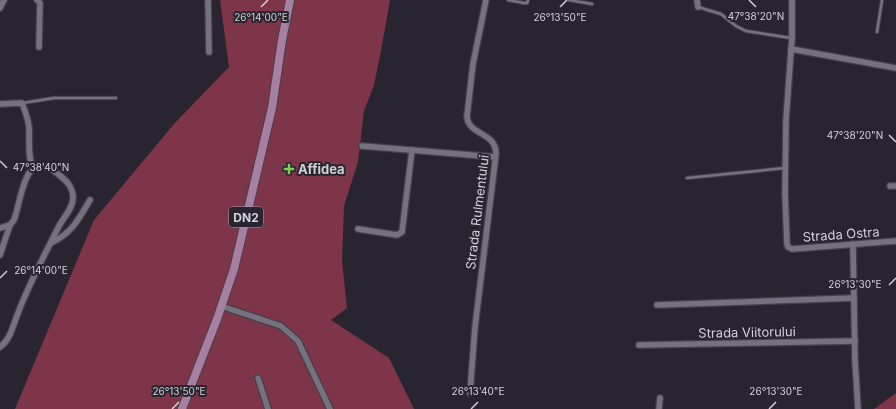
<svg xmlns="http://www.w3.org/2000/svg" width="896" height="409" font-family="Inter,sans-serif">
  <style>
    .green { fill: #7e3549 }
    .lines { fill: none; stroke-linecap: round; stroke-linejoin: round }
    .lane-casing { stroke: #44404a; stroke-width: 4.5 }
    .street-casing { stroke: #44404a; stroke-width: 8 }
    .primary-casing { stroke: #44404a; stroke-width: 10 }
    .lane { stroke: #75717e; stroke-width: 2.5 }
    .street { stroke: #75717e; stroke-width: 5.5 }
    .primary { stroke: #a67fa3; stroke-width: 8 }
    .ticks { fill: none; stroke: #d2d0d7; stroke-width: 1.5 }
    .poi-dot { fill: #7cd154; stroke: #292530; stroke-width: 1.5 }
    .labels { text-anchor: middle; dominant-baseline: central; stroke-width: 4; stroke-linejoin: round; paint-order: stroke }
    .shield { fill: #292530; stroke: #9f9da5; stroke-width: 1 }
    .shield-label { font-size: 12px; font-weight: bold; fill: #d2d0d7 }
    .poi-label { font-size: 13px; font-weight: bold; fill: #d2d0d7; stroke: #292530; text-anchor: start }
    .street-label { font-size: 13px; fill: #d2d0d7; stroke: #292530 }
    .ticks-label { font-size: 10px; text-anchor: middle; fill: #d2d0d7; stroke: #292530; stroke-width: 4; stroke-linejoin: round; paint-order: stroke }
  </style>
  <rect width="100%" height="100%" fill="#292530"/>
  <!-- green -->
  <g class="green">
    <path d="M220,0H390L380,56L374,85L364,111L358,162L344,206L342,261L347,308L331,320L389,358L414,409H15L94,220L174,124L229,67Z"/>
    <path d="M896,393V409H874Z"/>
  </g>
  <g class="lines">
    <defs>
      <g id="lane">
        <path d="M508,0L524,3H527L528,0"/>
        <path d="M569,0L592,4"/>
        <path d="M698,7L721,14L736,26L746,31L791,38"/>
        <path d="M877,32L882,0"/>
        <path d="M23,103L54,98H116"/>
        <path d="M687,178L785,168"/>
      </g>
      <g id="street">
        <path d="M37,0L40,3L39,47"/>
        <path d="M208,0L209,52"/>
        <path d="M697,0L698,7"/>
        <path d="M792,0V38L786,120L785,193L787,244L788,247L792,249L896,241"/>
        <path d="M0,8L4,0"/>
        <path d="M791,49L896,68"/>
        <path d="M0,104L22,103C25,111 28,118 29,127C30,140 27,156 33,167"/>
        <path d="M362,146L495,157"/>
        <path d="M890,186H896"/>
        <path d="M0,228L10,225L14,220C22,199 24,145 58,174C67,181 73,187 73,198C73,209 62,219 58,228C44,256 29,284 18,313C13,325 11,339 0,347"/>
        <path d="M358,229L397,235L402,232L412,150"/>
        <path d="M51,243C72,233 78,220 90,200"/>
        <path d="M853,244L855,360L858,409"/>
        <path d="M0,255L10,225"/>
        <path d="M657,305L854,298"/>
        <path d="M221,306L281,326L298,341L330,409"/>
        <path d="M639,345L855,341"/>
        <path d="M258,378L268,409"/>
        <path d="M470,393L475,327L496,154C496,131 468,136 467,116L473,64L486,0"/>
        <path d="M659,409L660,398"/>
      </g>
      <path id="primary" d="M182,409L217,319L234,269L272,108L282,40L290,0"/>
    </defs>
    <!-- lane casing -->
    <use href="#lane" class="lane-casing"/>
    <!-- street casing -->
    <use href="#street" class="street-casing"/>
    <!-- primary casing -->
    <use href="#primary" class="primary-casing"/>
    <!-- lane -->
    <use href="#lane" class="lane"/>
    <!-- street -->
    <use href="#street" class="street"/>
    <!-- primary -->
    <use href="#primary" class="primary"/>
  </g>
  <!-- ticks -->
  <path class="ticks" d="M749,0L756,7M261,7L268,0M560,7L567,0M889,135L896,142M0,161L7,168M0,278L7,271M889,285L896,278M172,409L179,402M471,409L478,402M769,409L776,402"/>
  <!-- markers -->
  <path class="poi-dot" d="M287 163h4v4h4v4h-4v4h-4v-4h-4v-4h4z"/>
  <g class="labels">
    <!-- shield labels -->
    <rect class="shield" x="229" y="207" width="34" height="20" rx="3"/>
    <g class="shield-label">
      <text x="246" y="217">DN2</text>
    </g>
    <!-- poi labels -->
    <g class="poi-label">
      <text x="298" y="169">Affidea</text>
    </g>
    <!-- street labels -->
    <g class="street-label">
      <text transform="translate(477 212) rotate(-83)">Strada Rulmentului</text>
      <text transform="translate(841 234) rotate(-4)">Strada Ostra</text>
      <text transform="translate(747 332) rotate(-1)">Strada Viitorului</text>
    </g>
  </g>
  <g class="ticks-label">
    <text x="756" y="20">47°38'20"N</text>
    <text x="261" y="21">26°14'00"E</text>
    <text x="560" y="21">26°13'50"E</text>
    <text x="855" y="139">47°38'20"N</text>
    <text x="41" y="171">47°38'40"N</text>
    <text x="41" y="274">26°14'00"E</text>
    <text x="855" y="288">26°13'30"E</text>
    <text x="179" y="395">26°13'50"E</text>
    <text x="478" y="395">26°13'40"E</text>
    <text x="776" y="395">26°13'30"E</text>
  </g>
</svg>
